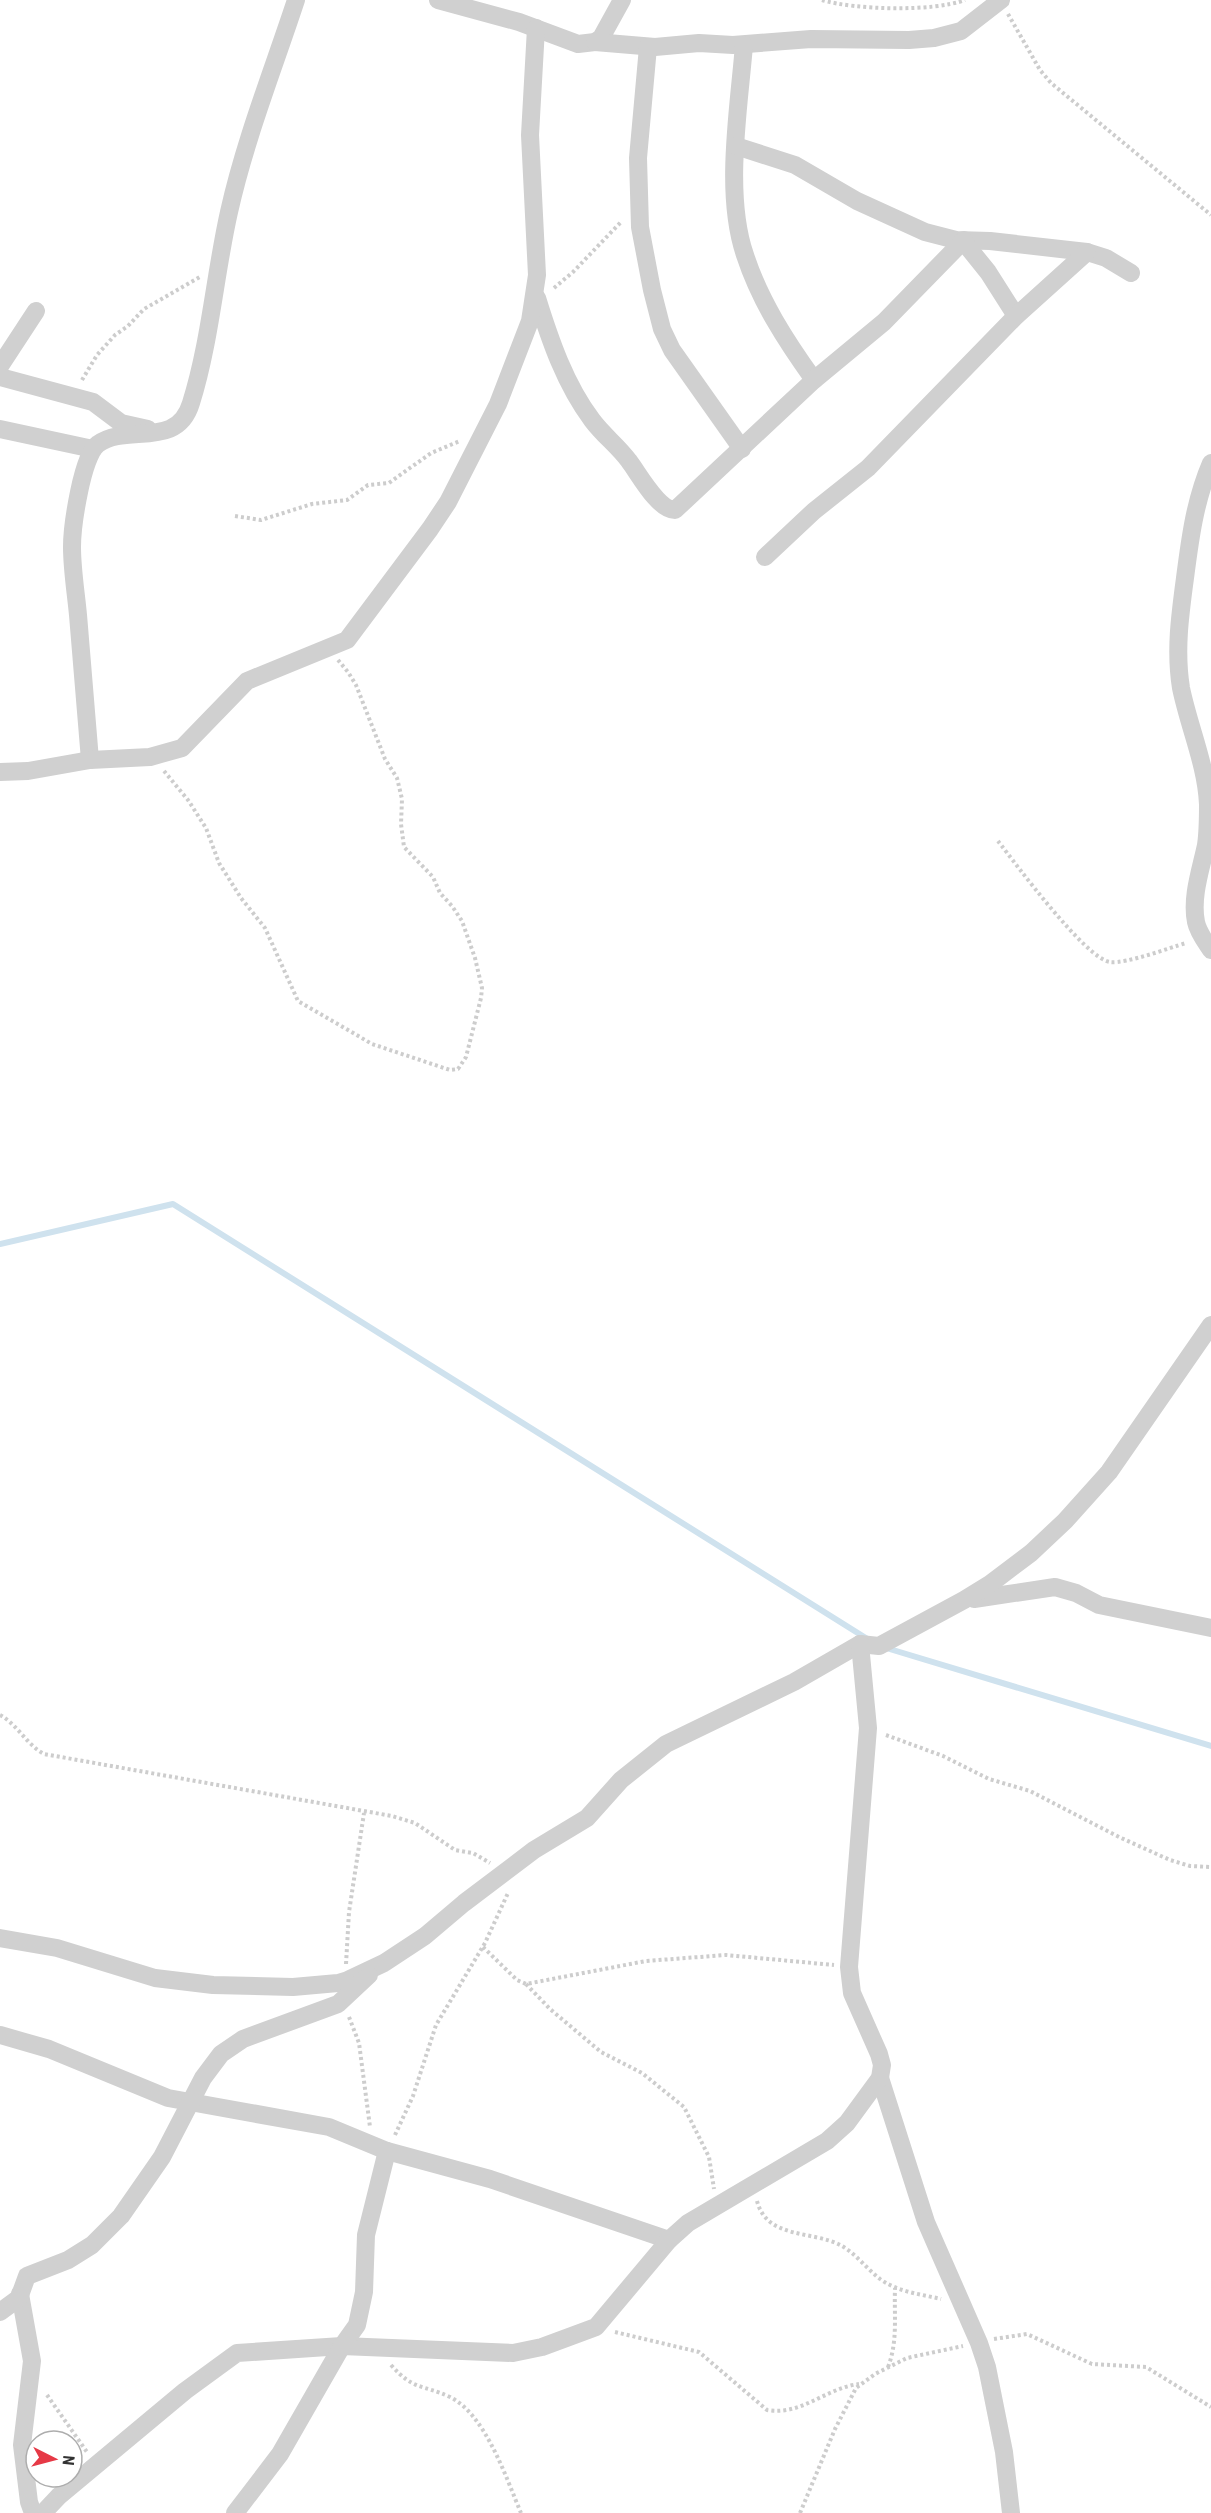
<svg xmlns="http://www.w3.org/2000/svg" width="1211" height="2513" font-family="'Roboto Condensed',sans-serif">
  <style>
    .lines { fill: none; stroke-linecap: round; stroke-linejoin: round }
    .stream { stroke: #cfe2ee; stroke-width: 6 }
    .path { stroke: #cdcdcd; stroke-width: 4; stroke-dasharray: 3 3; stroke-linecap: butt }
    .street { stroke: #d0d0d0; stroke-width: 18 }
  </style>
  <rect width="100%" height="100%" fill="#fff"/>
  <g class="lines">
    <!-- stream -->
    <g class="stream">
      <path d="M0,1244L173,1204L869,1640"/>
      <path d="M883,1647L1211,1746"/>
    </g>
    <!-- path -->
    <g class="path">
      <path d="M822,0C855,10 933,12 965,0"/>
      <path d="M1008,14L1040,70L1051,83L1211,215"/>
      <path d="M554,288L573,272L621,222"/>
      <path d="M82,380L97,355L115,335L128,326L144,309L200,277"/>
      <path d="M235,516L261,520L312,504L347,500L368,485L389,483L431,453L460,441"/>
      <path d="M164,771L188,800L206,828L219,863L241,898L265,928L298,1001L372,1044L450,1070L458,1069L466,1057L481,998L482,988L475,958L462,921L452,906L440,893L433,877L404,847L401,824L402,799L397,778L385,759L356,685L348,672L338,660"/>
      <path d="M998,841C1015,863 1086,959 1110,962C1126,964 1169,948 1186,943"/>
      <path d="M0,1715C18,1725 26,1744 44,1754L392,1816L415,1823L455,1850L473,1853L490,1863"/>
      <path d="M886,1735L943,1756L989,1779L1030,1791L1119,1837L1170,1860L1190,1866L1211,1867"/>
      <path d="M483,1947L517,1980L526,1984L646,1961L726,1955L834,1965"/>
      <path d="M346,1964L349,1912L364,1813"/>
      <path d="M526,1984L550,2009L601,2052L642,2073L684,2107L709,2157L714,2189"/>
      <path d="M349,2017L359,2043L370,2127"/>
      <path d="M395,2135L413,2096L436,2025L485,1943L508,1893"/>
      <path d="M757,2201C767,2240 814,2230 842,2246C856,2254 867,2269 880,2279C898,2292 920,2294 941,2299"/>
      <path d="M615,2332L699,2352L767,2410C801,2416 826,2388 859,2384"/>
      <path d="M994,2339L1027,2334L1092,2364L1146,2367L1211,2407"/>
      <path d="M391,2365C414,2391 422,2384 450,2397C486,2415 506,2478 521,2513"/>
      <path d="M888,2367C898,2341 894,2316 895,2288"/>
      <path d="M47,2395L87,2452"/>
      <path d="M800,2513L835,2429L856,2388L875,2374L907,2358L963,2346"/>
    </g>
    <!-- street -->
    <g class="street">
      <path d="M438,0L519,22L578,44L595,42L601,38L622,0"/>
      <path d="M595,42L655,47L699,43L733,45L811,39L909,40L934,38L961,31L1001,0"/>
      <path d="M744,45C739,108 724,194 745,255C760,301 786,341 814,380"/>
      <path d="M648,47L638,158L640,227L652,290L662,329L672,350L742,449"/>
      <path d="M736,146L795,165L857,201L925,232L956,240L990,241L1087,252L1106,258L1131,273"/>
      <path d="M963,241L988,272L1016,316"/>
      <path d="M537,298C550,340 565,384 592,420C603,435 618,446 629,461C639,474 658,510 675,510L814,380L884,322L964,240"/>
      <path d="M0,366L36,311"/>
      <path d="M0,377L93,402L121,423L148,429"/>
      <path d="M0,429L93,449"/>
      <path d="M1211,463C1195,500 1190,539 1185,578C1180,615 1175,651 1181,688C1189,727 1206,764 1208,804C1208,817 1208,832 1206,845C1201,869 1191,897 1196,922C1198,932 1205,941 1211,950"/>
      <path d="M765,557L814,511L868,468L1016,316L1087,252"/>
      <path d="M90,760C86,712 82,663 78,615C76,593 72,570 72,547C72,527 82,455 98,444C127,423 177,450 191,403C210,343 215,274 229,212C245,140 273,70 296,0"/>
      <path d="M0,772L28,771L90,760L150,757L182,748L247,681L347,640L430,529L448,502L498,404L530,321L537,275L530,135L536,28"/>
      <path d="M974,1599L1055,1587L1076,1593L1099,1605L1211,1628"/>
      <path d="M0,1938L57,1948L155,1978L213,1985L293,1987L338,1983L348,1980L384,1963L425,1936L464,1903L534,1850L587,1818L621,1780L666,1744L794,1682L860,1644L879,1646L964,1600L990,1584L1031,1553L1065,1521L1109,1472L1211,1325"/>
      <path d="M0,2035L49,2049L168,2098L329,2127L387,2151L490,2179L669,2240"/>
      <path d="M880,2078L926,2222L979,2343L987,2367L1004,2452L1011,2513"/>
      <path d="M20,2294L32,2361L22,2445L29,2502L33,2513"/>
      <path d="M0,2312L19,2298L27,2276L68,2260L92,2245L121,2216L162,2157L203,2078L221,2054L243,2039L338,2004L369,1975"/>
      <path d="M43,2513L59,2496L185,2391L237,2353L342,2346L513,2353L542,2347L596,2327L669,2240L688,2223L827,2141L847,2123L880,2078L882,2065L879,2054L852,1993L849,1967L868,1728L860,1644"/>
      <path d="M235,2513L280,2454L342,2346L357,2325L364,2292L366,2235L387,2151"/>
    </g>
  </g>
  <!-- north arrow -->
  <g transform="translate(54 2459) rotate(96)"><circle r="28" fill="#ffffff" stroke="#adadad" stroke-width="1.5"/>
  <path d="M0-4.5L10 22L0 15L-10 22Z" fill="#e63946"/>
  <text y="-9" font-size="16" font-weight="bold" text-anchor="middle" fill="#333333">N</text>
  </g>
</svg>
